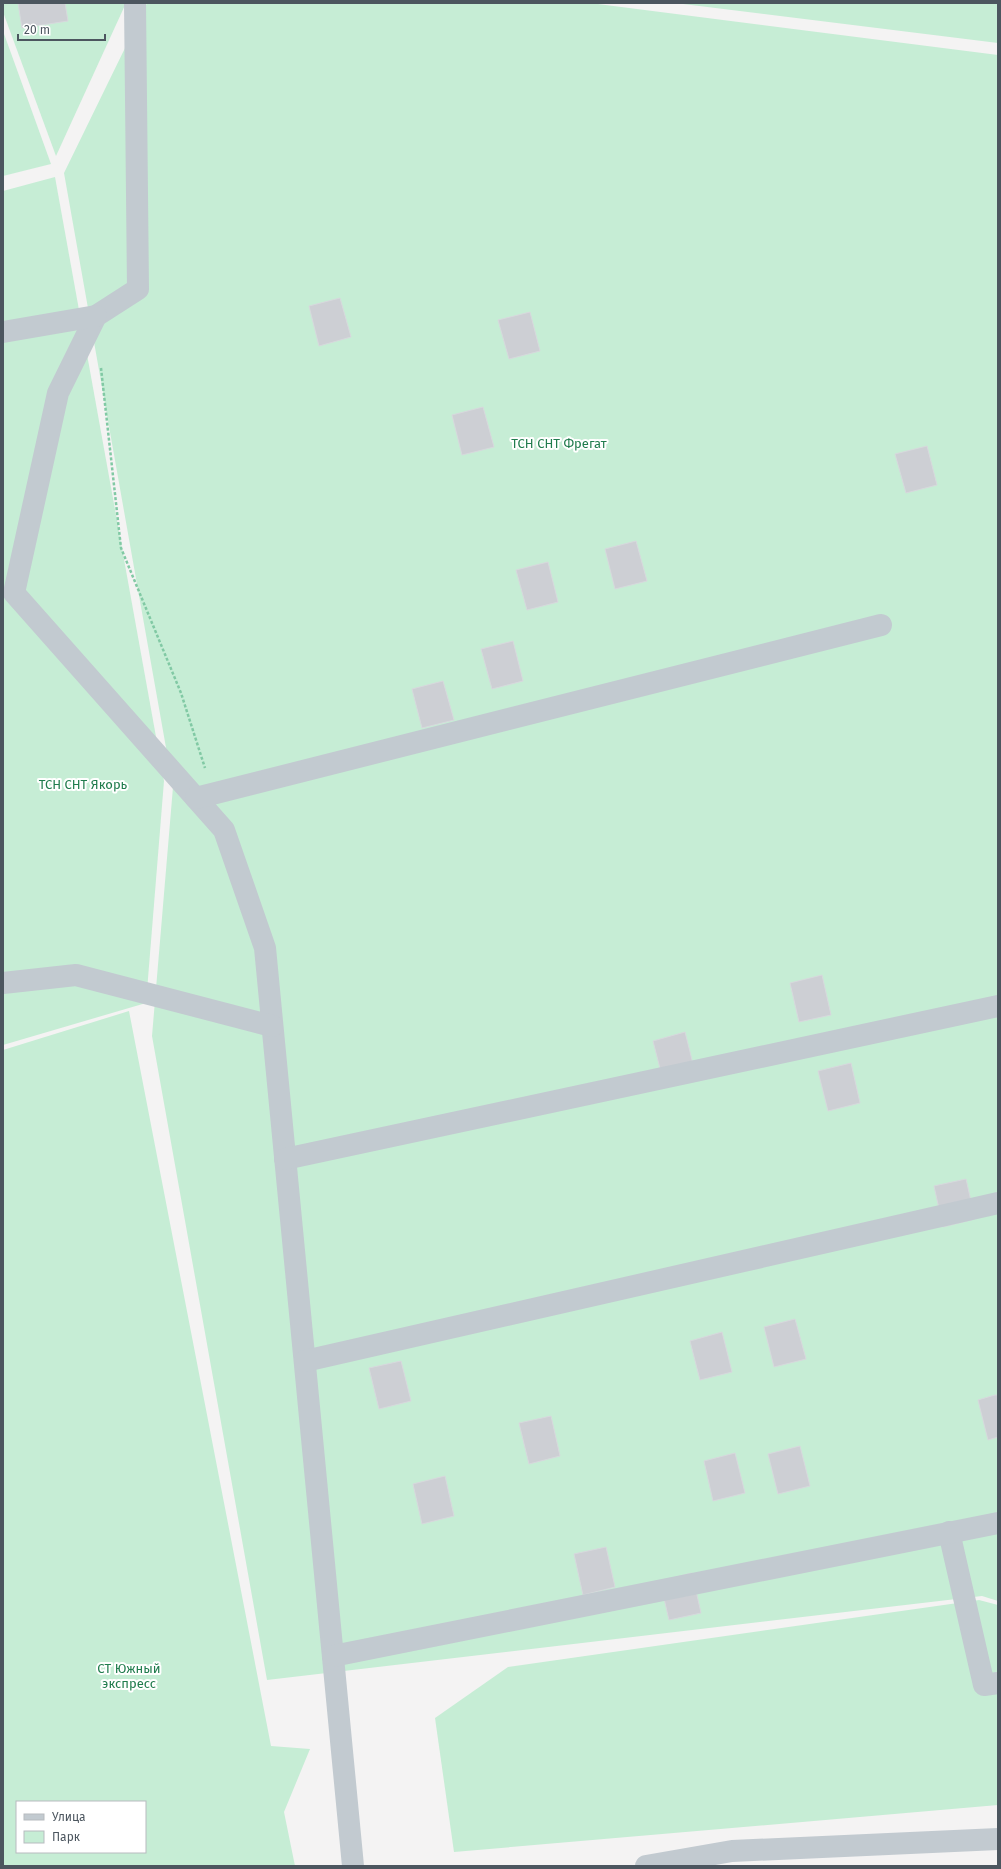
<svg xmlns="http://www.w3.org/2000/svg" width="1001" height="1869" font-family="'Fira Sans',sans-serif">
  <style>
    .green { fill: #c6edd5; fill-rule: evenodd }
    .building { fill: #cdcfd4; stroke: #d7d9dd }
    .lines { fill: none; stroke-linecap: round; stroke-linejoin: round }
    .path { stroke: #81c9a4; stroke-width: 2.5; stroke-dasharray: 3 2; stroke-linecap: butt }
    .minor { stroke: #c2cad0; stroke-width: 22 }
    .labels { text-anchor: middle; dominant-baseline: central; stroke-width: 4; stroke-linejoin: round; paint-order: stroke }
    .park-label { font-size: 13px; fill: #207c4d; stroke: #fff }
  </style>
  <rect width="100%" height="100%" fill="#f4f3f3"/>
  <!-- green -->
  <g class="green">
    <path d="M3,3H126L56,156L3,12Z"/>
    <path d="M147,3H590L998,55V1601L982,1596L267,1680L152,1036L173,787L64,173Z"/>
    <path d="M675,3H998V43Z"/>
    <path d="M3,31L51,164L3,176Z"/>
    <path d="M55,177L164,781L146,1003L3,1045V191Z"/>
    <path d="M129,1011L271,1746L310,1749L284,1812L295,1866H3V1050ZM17,1802H145V1852H17Z"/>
    <path d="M979,1600L998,1605V1805L454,1852L435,1718L508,1667Z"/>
  </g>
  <!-- building -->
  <g class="building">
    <path d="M18,3H65L68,21L22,28Z"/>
    <path d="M340,298L351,337L319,346L309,306Z"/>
    <path d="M530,312L540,351L509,359L498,320Z"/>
    <path d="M483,407L494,447L462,455L452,415Z"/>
    <path d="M927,446L937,485L906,493L895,454Z"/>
    <path d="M636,541L647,581L615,589L605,549Z"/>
    <path d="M548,562L558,602L527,610L516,570Z"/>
    <path d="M513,641L523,681L492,689L481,649Z"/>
    <path d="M443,681L454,720L422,728L412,689Z"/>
    <path d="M822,975L831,1015L799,1022L790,983Z"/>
    <path d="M685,1032L695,1072L663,1080L653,1041Z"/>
    <path d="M851,1063L860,1103L828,1111L818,1071Z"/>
    <path d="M966,1179L975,1219L943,1227L934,1186Z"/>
    <path d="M795,1319L806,1359L774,1367L764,1327Z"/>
    <path d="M722,1332L732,1372L700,1380L690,1341Z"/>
    <path d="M401,1361L411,1401L379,1409L369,1368Z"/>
    <path d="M995,1395H998V1437L988,1440L978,1400Z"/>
    <path d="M551,1416L560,1456L529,1464L519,1423Z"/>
    <path d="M800,1446L810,1486L778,1494L768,1454Z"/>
    <path d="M735,1453L745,1493L713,1501L704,1461Z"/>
    <path d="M445,1476L454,1516L422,1524L413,1484Z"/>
    <path d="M606,1547L615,1587L583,1595L574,1554Z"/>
    <path d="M692,1573L701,1613L669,1620L660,1581Z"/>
  </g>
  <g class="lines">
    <!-- path -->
    <path class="path" d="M101,368L121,548L181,693L205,768"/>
    <!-- minor -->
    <g class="minor">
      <path d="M135,3L138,289L96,316L58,393L14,593L224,830L265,948L353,1866"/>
      <path d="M3,332L96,316"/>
      <path d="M196,798L881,625"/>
      <path d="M3,983L76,975L272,1026"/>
      <path d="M285,1159L998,1006"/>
      <path d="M305,1361L998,1203"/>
      <path d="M949,1532L984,1685L998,1683"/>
      <path d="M333,1656L998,1523"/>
      <path d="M646,1866L732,1851L998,1839"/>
    </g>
  </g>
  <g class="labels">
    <!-- park labels -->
    <g class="park-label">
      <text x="559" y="443">ТСН СНТ Фрегат</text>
      <text x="83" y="784">ТСН СНТ Якорь</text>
      <text x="129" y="1668">СТ Южный<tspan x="129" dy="15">экспресс</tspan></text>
    </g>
  </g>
  <!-- border -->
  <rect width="1001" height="1869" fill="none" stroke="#4c565f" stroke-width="8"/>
  <!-- legend -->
  <rect x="16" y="1801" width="130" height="52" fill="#ffffff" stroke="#b7bbbf"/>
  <rect x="24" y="1814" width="20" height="6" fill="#c2cad0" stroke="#b7bbbf"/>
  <text x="52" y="1821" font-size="12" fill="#4c565f">Улица</text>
  <rect x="24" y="1831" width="20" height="12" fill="#c6edd5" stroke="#b7bbbf"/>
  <text x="52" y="1841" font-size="12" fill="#4c565f">Парк</text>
  <!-- scale -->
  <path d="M18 34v6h87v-6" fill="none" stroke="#4c565f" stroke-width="2"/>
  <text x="24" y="34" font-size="12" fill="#4c565f" stroke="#ffffff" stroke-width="3" paint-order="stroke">20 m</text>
</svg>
